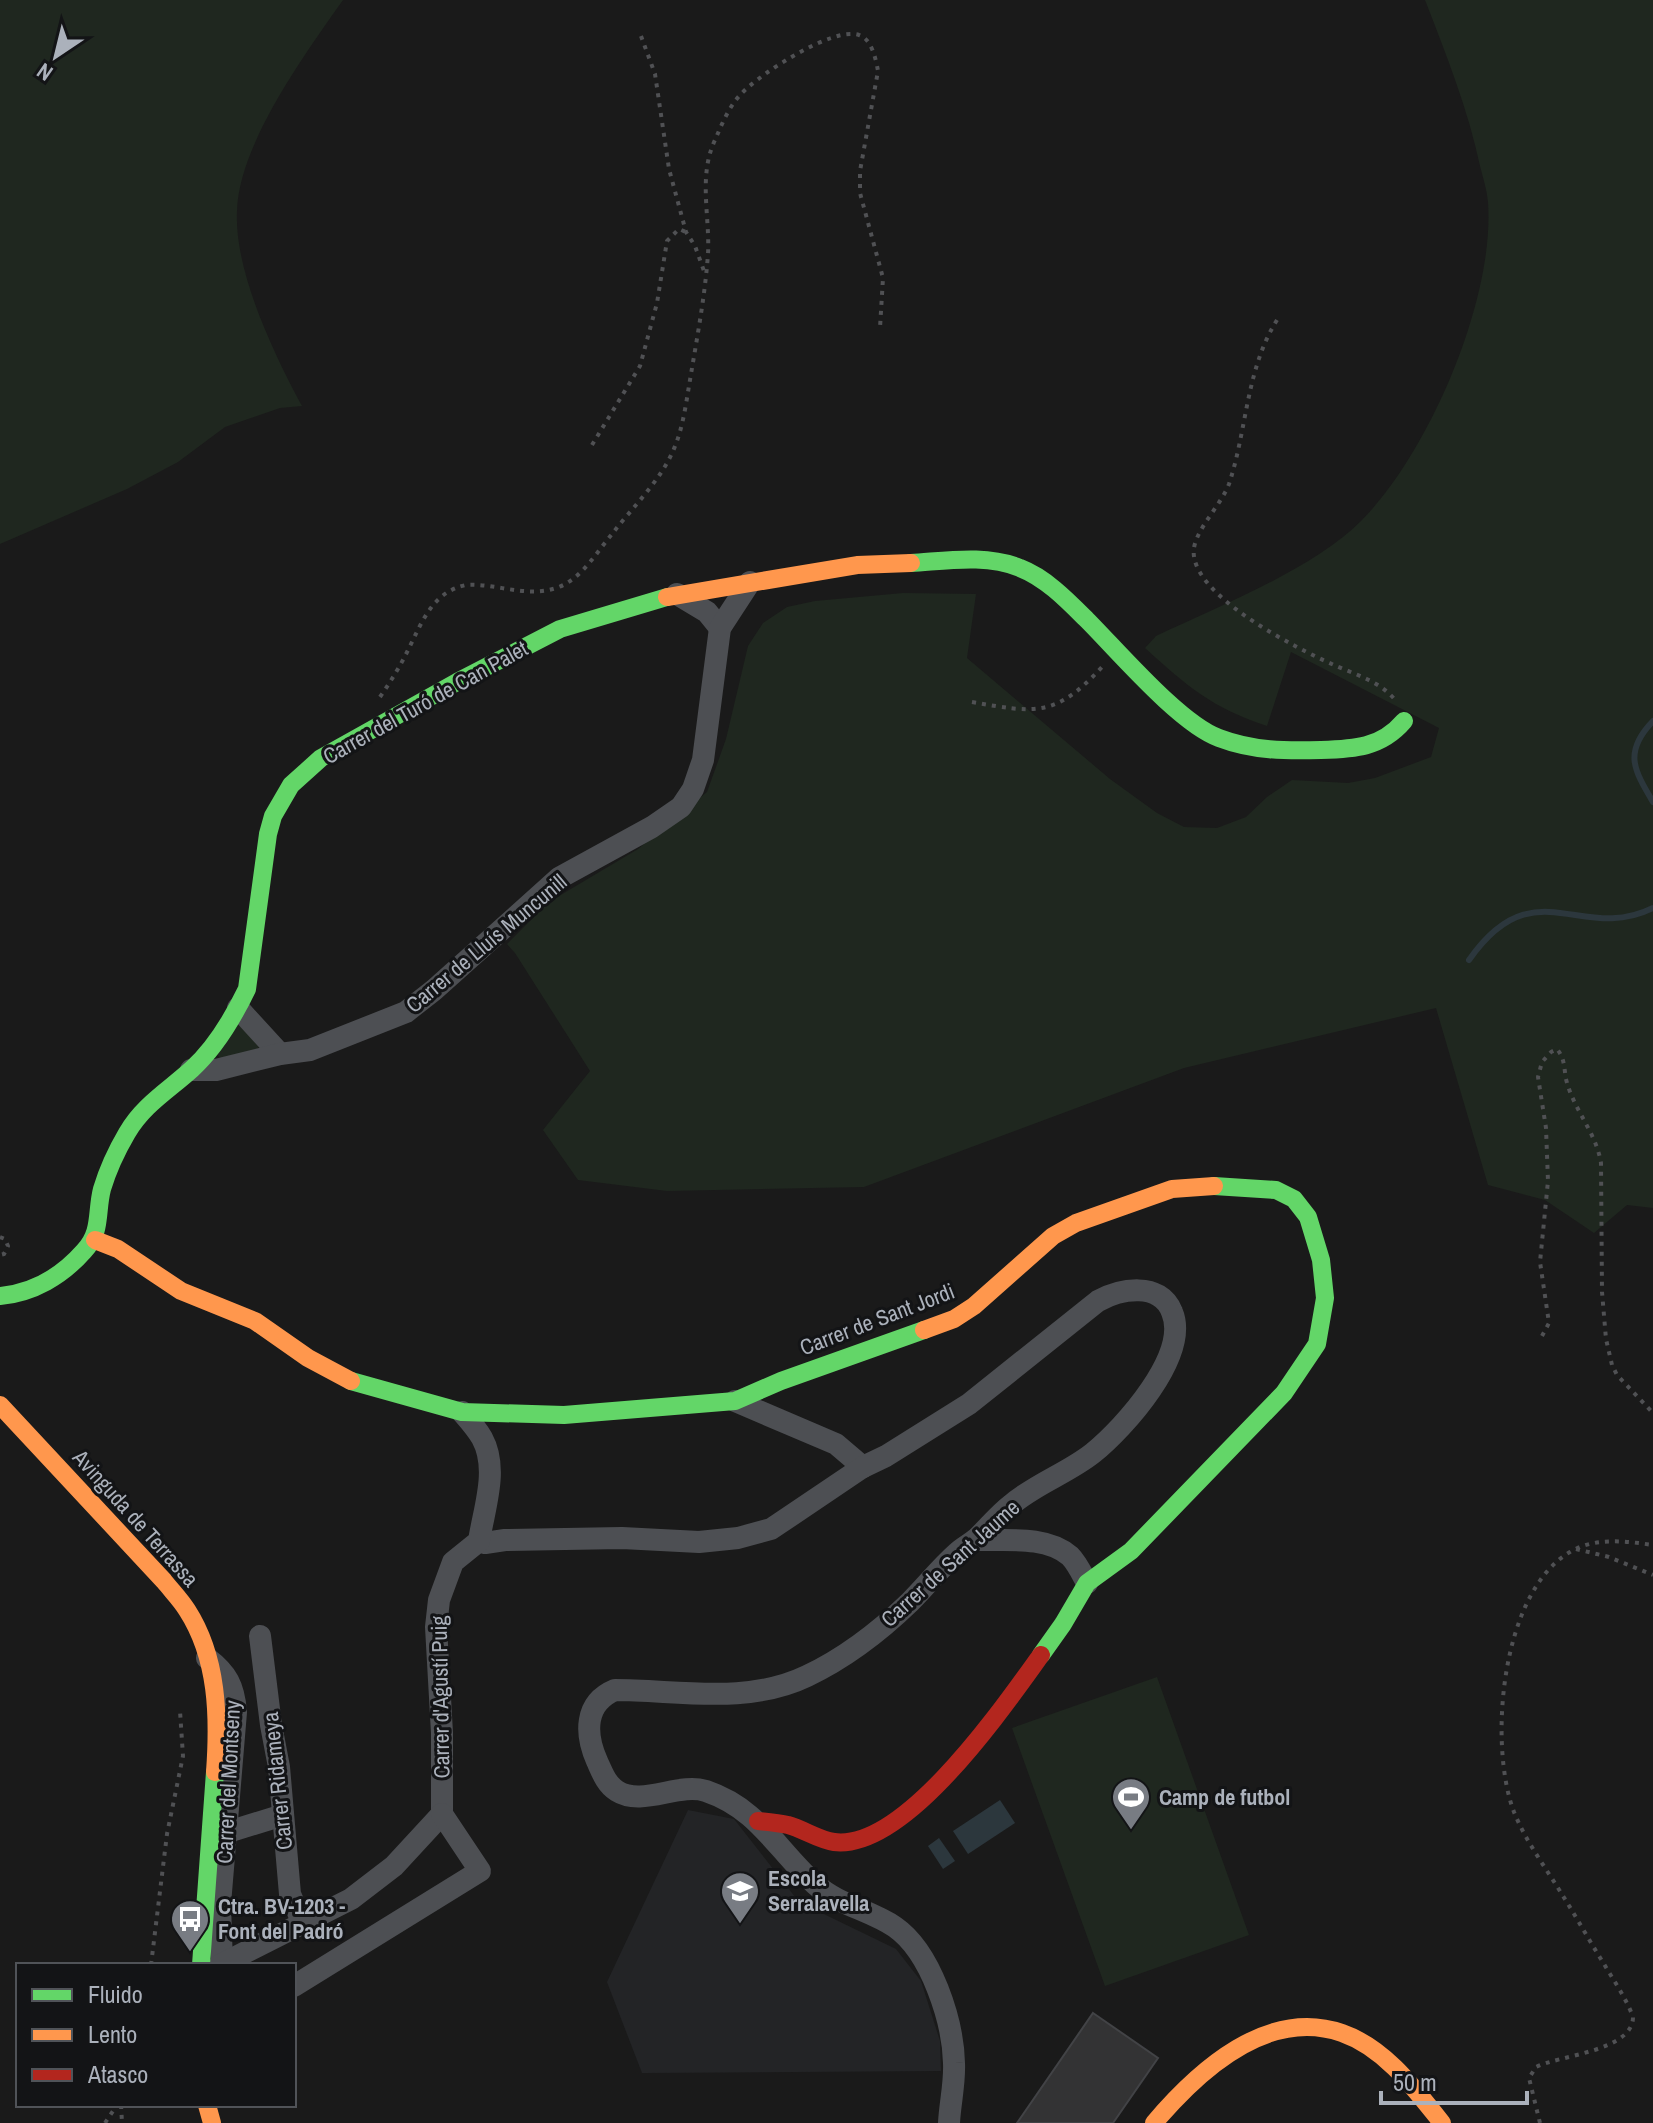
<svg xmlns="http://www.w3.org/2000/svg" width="1653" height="2123" font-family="'Archivo Narrow',sans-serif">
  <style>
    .built { fill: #232426 }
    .green { fill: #1f271f }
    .water { fill: #2c373d }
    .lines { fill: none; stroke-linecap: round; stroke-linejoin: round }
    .stream { stroke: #2c373d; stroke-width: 6 }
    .building { fill: #333334; stroke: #424346; stroke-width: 2 }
    .path { stroke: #505154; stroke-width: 4; stroke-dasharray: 4 6; stroke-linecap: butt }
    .street { stroke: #4d4f53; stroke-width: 22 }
    .fast { stroke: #63d668; stroke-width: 18 }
    .slow { stroke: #ff974d; stroke-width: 18 }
    .jam { stroke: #b3261e; stroke-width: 18 }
    .labels { text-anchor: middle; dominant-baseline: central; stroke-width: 6; stroke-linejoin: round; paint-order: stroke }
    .street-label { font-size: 22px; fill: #abb1bb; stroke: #131416 }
    .poi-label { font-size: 22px; font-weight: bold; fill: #abb1bb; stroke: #131416; text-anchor: start }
  </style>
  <rect width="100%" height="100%" fill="#1a1a1a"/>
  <!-- built -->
  <path class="built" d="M688,1810L734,1819L799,1902L896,1949L921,1981L940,2041L941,2071L642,2073L607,1982Z"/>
  <!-- green -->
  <g class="green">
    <path d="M0,0H343C305,54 239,144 237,211C234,271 274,354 302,406L280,408L225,427L178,462L127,489L0,544Z"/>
    <path d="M1425,0H1653V1208L1627,1205L1594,1233L1545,1200L1488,1185L1436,1008L1184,1068L864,1187L667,1191L578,1180L543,1130L590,1071L515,953L507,944L549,902L638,849L707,792L726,739L748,646L763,623L787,607L815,601L903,593L976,594L967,658L1110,779L1157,813L1184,827L1217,828L1246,817L1267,797L1292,780L1348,783L1375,778L1431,757L1439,728L1291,652L1267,726C1212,708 1187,686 1145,648L1156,636C1216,608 1315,568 1361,521C1429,453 1495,299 1488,202C1487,190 1483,178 1480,166C1468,109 1446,54 1425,0Z"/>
    <path d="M238,1025L246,1030L259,1047L255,1051L225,1062L216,1054Z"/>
    <path d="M1157,1677L1249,1935L1105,1986L1012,1728Z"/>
  </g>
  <!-- water -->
  <g class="water">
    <path d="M1000,1800L1015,1823L968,1854L953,1831Z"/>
    <path d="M939,1838L955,1861L943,1869L928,1846Z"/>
  </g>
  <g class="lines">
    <!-- stream -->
    <g class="stream">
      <path d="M1653,721C1623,752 1634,770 1653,802"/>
      <path d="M1469,960C1534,867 1581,944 1653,908"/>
    </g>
  </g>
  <!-- building -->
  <path class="building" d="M1093,2013L1158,2058L1113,2123H1017Z"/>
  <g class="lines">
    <!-- path -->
    <g class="path">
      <path d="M641,36L655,74L669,169L686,232L695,246L704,271"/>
      <path d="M1277,320C1246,369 1247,430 1229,484C1221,505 1197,528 1194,548C1187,594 1298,649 1334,665C1356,675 1380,681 1396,701"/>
      <path d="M592,445L640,366L657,303L667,241L679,229L686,232"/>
      <path d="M380,697C391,681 401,665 409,648C423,620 433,592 466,585C496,583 526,598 556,588C581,580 596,553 612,534C632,508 660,481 673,451C683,429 686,403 690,380C697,338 705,296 708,254C710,216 698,176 715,140C722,124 729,106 742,93C760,74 833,26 859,35C872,39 876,60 878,71L860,171V193L883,278L880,328"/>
      <path d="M972,702C1035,713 1055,718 1102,667"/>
      <path d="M0,1237L5,1239L8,1246L4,1254L0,1255"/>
      <path d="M1542,1336L1549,1323L1540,1262L1548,1181L1546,1128L1538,1077L1542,1062L1551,1052L1557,1049C1565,1059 1564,1068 1566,1079C1573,1109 1596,1132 1601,1163L1602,1292L1606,1339L1612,1365L1617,1375L1653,1413"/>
      <path d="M1576,1549L1609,1557L1653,1575"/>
      <path d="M151,1965L167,1834L183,1756L180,1711"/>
      <path d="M121,2105L122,2123"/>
      <path d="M105,2123L117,2105"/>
      <path d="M1540,2123L1529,2078L1536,2067C1560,2055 1633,2051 1633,2017C1626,1998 1614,1981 1604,1964C1590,1942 1577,1918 1563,1896C1546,1868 1526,1842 1514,1812C1488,1744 1501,1592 1570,1552C1595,1537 1625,1541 1653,1545"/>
    </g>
    <!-- street -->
    <g class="street">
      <path d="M677,594L707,612L720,628"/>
      <path d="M238,1008L280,1054"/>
      <path d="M191,1070H216L280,1054L310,1050L406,1012L434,990L559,878L652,827L681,807L693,789L703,760L720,628L750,582"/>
      <path d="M735,1401L836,1444L863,1467"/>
      <path d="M975,1540C1005,1541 1046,1535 1070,1556C1077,1563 1082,1574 1087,1583"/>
      <path d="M479,1541L485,1543L505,1540L622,1538L699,1542L738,1538L771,1529L863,1467L886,1456L969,1404L1098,1301C1120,1289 1160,1281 1172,1312C1190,1355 1124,1428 1093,1453C1068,1473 1035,1484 1011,1505C998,1515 988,1528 976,1539C970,1544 962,1548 957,1553C940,1568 926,1586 910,1602C880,1631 845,1658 807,1676C747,1705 678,1690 615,1690C584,1703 585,1734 597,1761C602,1772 606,1784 617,1791C642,1807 679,1782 706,1791C759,1809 776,1849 815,1884C838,1905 870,1910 895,1927C931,1952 953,2021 954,2063C955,2083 950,2103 949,2123"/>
      <path d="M260,1636L271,1725L279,1767L290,1894L303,1924"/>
      <path d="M207,1658C227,1673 234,1686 236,1712L220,1904L222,1964"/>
      <path d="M442,1814V1733L436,1627L439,1600L453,1562L479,1541C484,1508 499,1469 482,1438C477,1429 469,1420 462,1412"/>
      <path d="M215,1836L283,1815"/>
      <path d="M220,1965L351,1899L394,1866L442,1814"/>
      <path d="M294,1986L480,1871L442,1814"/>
    </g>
    <!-- fast -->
    <g class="fast">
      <path d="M911,563C946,561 986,554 1020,568C1046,578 1068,601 1087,620C1118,651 1180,724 1219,738C1253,751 1286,751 1321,750C1354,749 1381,748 1404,721"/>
      <path d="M0,1296C33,1293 62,1276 84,1251C102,1232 96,1212 102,1189C108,1169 117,1150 127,1133C143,1105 169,1090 192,1069C216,1047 233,1018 247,989L268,834L273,816L291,785L321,758L457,682L560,629L667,597"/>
      <path d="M351,1381L462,1412L564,1415L735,1401L781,1381L924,1330"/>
      <path d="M1041,1655L1063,1624L1087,1583L1131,1551L1284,1393L1317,1344L1325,1298L1321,1260L1308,1217L1294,1199L1276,1190L1214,1186"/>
      <path d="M201,1965L215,1772"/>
    </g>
    <!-- slow -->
    <g class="slow">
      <path d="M667,597L857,565L911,563"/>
      <path d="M95,1240L118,1249L181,1291L255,1321L308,1358L351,1381"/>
      <path d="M924,1330L954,1319L974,1306L1053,1236L1076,1223L1172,1189L1214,1186"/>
      <path d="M0,1405L164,1581C172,1591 181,1600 187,1610C218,1658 219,1717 215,1772"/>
      <path d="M207,2105L212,2123"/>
      <path d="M1154,2123C1198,2071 1268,2007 1342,2033C1385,2048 1415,2089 1442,2123"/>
    </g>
    <!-- jam -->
    <path class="jam" d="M758,1821C768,1822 779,1823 788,1825C803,1829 819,1840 834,1842C905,1851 1004,1706 1041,1655"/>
  </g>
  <!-- icons -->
  <defs>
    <symbol id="stadium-pin" viewBox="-11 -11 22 30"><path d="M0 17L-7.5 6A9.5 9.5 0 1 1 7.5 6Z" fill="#787c83" stroke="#131416"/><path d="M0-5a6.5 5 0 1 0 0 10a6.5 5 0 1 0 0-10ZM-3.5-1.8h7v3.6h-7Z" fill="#fff"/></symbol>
    <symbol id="school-pin" viewBox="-11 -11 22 30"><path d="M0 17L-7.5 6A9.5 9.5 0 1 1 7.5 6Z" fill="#787c83" stroke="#131416"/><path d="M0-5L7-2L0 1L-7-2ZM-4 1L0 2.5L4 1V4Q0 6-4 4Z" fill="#fff"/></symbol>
    <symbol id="bus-pin" viewBox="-11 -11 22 30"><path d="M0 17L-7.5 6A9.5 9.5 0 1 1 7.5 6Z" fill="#787c83" stroke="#131416"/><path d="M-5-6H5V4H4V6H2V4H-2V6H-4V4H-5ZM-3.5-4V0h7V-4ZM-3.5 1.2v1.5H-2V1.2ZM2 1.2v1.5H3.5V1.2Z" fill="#fff"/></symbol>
  </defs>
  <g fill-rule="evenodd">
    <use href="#stadium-pin" x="1109" y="1775" width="44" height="60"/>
    <use href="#school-pin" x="718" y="1869" width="44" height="60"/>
    <use href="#bus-pin" x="168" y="1897" width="44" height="60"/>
  </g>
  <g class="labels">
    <!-- street labels -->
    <g class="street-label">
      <text transform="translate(425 702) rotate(-29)">Carrer del Turó de Can Palet</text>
      <text transform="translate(486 943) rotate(-40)">Carrer de Lluís Muncunill</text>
      <text transform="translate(877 1319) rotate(-21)">Carrer de Sant Jordi</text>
      <text transform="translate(136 1518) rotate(48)">Avinguda de Terrassa</text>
      <text transform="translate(950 1563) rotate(-42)">Carrer de Sant Jaume</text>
      <text transform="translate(440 1697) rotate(-91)">Carrer d'Agustí Puig</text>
      <text transform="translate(277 1781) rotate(-96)">Carrer Ridameya</text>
      <text transform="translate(228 1782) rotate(-87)">Carrer del Montseny</text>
    </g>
    <!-- poi labels -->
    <g class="poi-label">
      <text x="1159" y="1797">Camp de futbol</text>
      <text x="768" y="1878">Escola<tspan x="768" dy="25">Serralavella</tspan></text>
      <text x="218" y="1906">Ctra. BV-1203 -<tspan x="218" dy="25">Font del Padró</tspan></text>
    </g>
  </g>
  <!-- legend -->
  <rect x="16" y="1963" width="280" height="144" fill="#131416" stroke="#505358" stroke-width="2"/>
  <rect x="32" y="1989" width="40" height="12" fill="#63d668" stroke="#505358" stroke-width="2"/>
  <text x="88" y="2003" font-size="24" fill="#abb1bb">Fluido</text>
  <rect x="32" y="2029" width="40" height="12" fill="#ff974d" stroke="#505358" stroke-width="2"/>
  <text x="88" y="2043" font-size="24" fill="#abb1bb">Lento</text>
  <rect x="32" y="2069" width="40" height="12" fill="#b3261e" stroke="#505358" stroke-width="2"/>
  <text x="88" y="2083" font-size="24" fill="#abb1bb">Atasco</text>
  <!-- north arrow -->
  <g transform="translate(56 56) rotate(215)" stroke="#131416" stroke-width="6" paint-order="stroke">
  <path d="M0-6L14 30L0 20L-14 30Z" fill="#abb1bb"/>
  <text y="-12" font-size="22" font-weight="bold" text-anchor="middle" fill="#abb1bb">N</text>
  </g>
  <!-- scale -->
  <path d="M1381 2091v12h146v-12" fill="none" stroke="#abb1bb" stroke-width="4"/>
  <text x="1393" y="2091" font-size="24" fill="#abb1bb" stroke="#131416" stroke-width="6" paint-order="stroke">50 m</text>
</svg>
